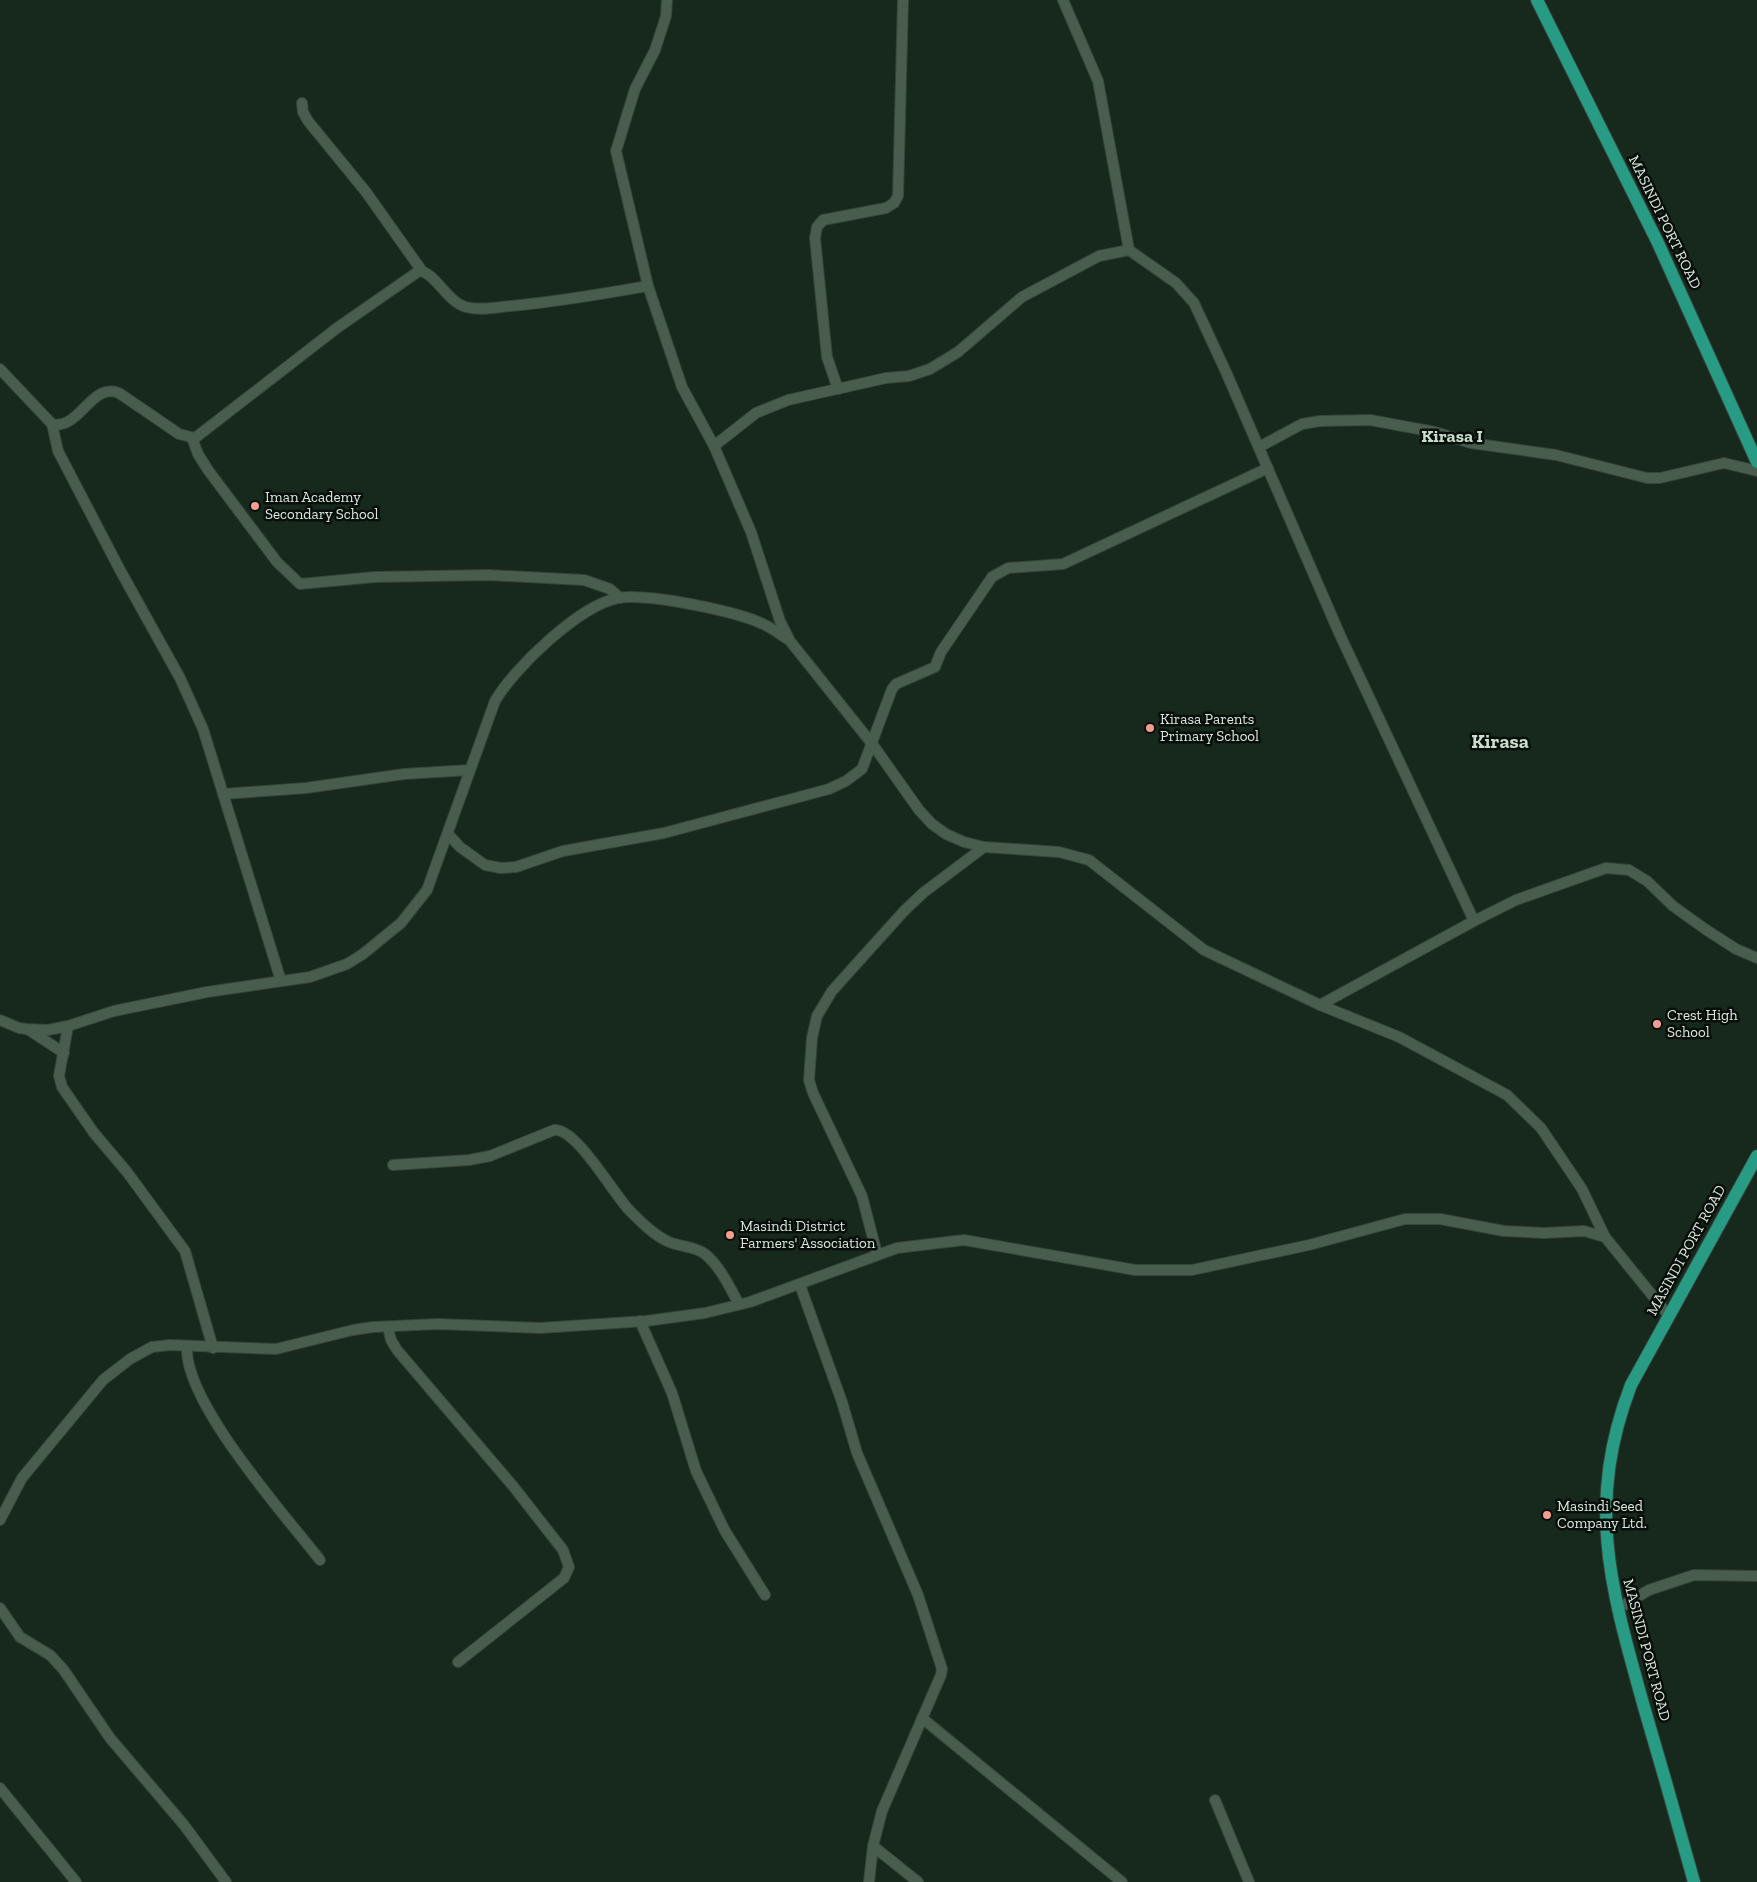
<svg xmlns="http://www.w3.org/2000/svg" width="1757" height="1882" font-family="'Zilla Slab',serif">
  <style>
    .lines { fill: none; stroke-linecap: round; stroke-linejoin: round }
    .minor-casing { stroke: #36443a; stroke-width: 12 }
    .major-casing { stroke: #36443a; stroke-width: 14 }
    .minor { stroke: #495d4e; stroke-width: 10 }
    .major { stroke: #289b84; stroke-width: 12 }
    .poi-dot { fill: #f59d8e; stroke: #080f0a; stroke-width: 2 }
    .labels { text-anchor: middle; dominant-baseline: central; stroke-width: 5; stroke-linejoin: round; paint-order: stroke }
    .street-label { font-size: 15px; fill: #dce7df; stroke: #080f0a }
    .poi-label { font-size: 15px; fill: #dce7df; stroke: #080f0a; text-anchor: start }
    .quarter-label { font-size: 18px; font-weight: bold; fill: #c8decd; stroke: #080f0a }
    .district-label { font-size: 20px; font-weight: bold; fill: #c8decd; stroke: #080f0a }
  </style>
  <rect width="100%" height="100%" fill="#17281c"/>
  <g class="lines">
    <defs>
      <g id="minor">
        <path d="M667,0L666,16L655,50L635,89L616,151L648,286L682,387L714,446L751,532L780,621L790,641L873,745L919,810L932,824L946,834L964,842L984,847L1059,852L1089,860L1204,950L1320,1005L1399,1037L1507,1095L1541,1128L1582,1189L1605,1237L1669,1316"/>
        <path d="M1063,0L1098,81L1129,250"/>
        <path d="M302,103L303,112L308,121L366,192L422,271"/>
        <path d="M0,369L52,424C79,431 92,381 119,393L179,434L195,438L337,328L419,271C435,272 447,302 466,307C480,311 497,307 511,306C557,302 602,294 648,286"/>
        <path d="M838,389L827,357L815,238L817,227L823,220L886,208L894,203L898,196L903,0"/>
        <path d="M52,424L58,451L120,570L180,678L203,729L281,981"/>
        <path d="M192,438L198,454L208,470L277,562L300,584L375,577L488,575L584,580L610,589L620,598"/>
        <path d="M714,446L756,413L788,400L886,378L909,376L930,369L958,352L1022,297L1099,256L1129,250L1176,283L1194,303L1226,372L1340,635L1474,921"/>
        <path d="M1259,447L1302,424L1320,421L1370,420L1435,432L1471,443L1556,455L1647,478H1660L1724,463L1757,471"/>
        <path d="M223,794L306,788L404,774L470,770"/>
        <path d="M448,834L460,847L485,865L501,868L516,867L563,851L664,833L829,789L846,781L862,769L892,689L896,684L935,667L941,652L992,577L1008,568L1063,564L1268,468"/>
        <path d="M1320,1005L1474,921L1516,900L1606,868L1629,870L1647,881L1673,906L1705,929L1736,949L1757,958"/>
        <path d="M0,1020L19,1028L27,1029L48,1030L68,1026L114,1011L207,992L310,977L347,964L363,954L401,923L427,890L495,701C515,667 579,606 618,598C647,593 736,611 763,624C772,628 781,635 789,640"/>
        <path d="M68,1026L59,1076L62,1087L94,1133L127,1172L185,1251L213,1348"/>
        <path d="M29,1030L64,1053"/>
        <path d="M393,1165L469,1160L490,1156L554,1130C576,1127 614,1195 630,1211C641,1222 655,1236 669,1242C681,1247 695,1246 705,1254C720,1266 730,1288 739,1304"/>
        <path d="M877,1254L862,1196L813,1093L809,1080L812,1038L817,1016L832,991L904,911L923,893L984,847"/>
        <path d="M800,1285L842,1402L857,1453L918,1595L942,1669L941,1675L882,1811L873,1846L869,1882"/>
        <path d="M640,1321L672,1393L696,1471L725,1531L765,1595"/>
        <path d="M388,1327L391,1340L397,1350L513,1486L563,1550L569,1567L564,1578L458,1662"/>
        <path d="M187,1346C183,1401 284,1514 320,1560"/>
        <path d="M0,1520L22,1478L103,1380L130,1359L152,1347L170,1345L276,1349L353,1330L373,1327L438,1324L540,1328L646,1321L705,1313L750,1302L897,1248L964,1240L1135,1270H1192L1309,1245L1405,1219H1440L1504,1231L1544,1233L1584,1231L1605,1237"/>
        <path d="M0,1608L20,1637L50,1655L63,1669L110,1738L184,1825L226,1882"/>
        <path d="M1617,1609L1649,1590L1694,1575L1757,1576"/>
        <path d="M922,1718L1122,1882"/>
        <path d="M0,1788L76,1882"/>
        <path d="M1215,1800L1249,1882"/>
        <path d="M873,1846L918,1882"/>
      </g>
      <g id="major">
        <path d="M1537,0L1658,243L1757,462"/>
        <path d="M1694,1882C1678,1824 1661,1765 1644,1707C1611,1589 1585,1505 1631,1385L1757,1156"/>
      </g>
    </defs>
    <!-- minor casing -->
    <use href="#minor" class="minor-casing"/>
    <!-- major casing -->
    <use href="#major" class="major-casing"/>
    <!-- minor -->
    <use href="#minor" class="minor"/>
    <!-- major -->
    <use href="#major" class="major"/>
  </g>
  <!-- markers -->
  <g class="poi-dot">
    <circle cx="255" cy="506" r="5"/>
    <circle cx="1150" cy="728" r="5"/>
    <circle cx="1657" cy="1024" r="5"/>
    <circle cx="730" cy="1235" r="5"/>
    <circle cx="1547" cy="1515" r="5"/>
  </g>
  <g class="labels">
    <!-- street labels -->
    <g class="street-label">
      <text transform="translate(1665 222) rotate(64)">MASINDI PORT ROAD</text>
      <text transform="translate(1686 1250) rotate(-61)">MASINDI PORT ROAD</text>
      <text transform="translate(1647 1650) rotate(75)">MASINDI PORT ROAD</text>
    </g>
    <!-- poi labels -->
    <g class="poi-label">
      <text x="265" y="497">Iman Academy<tspan x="265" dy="17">Secondary School</tspan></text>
      <text x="1160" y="719">Kirasa Parents<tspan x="1160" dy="17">Primary School</tspan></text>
      <text x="1667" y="1015">Crest High<tspan x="1667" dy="17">School</tspan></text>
      <text x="740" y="1226">Masindi District<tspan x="740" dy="17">Farmers' Association</tspan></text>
      <text x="1557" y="1506">Masindi Seed<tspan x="1557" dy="17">Company Ltd.</tspan></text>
    </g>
    <!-- quarter labels -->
    <g class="quarter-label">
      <text x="1452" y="436">Kirasa I</text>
    </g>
    <!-- district labels -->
    <g class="district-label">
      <text x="1500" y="741">Kirasa</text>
    </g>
  </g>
</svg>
